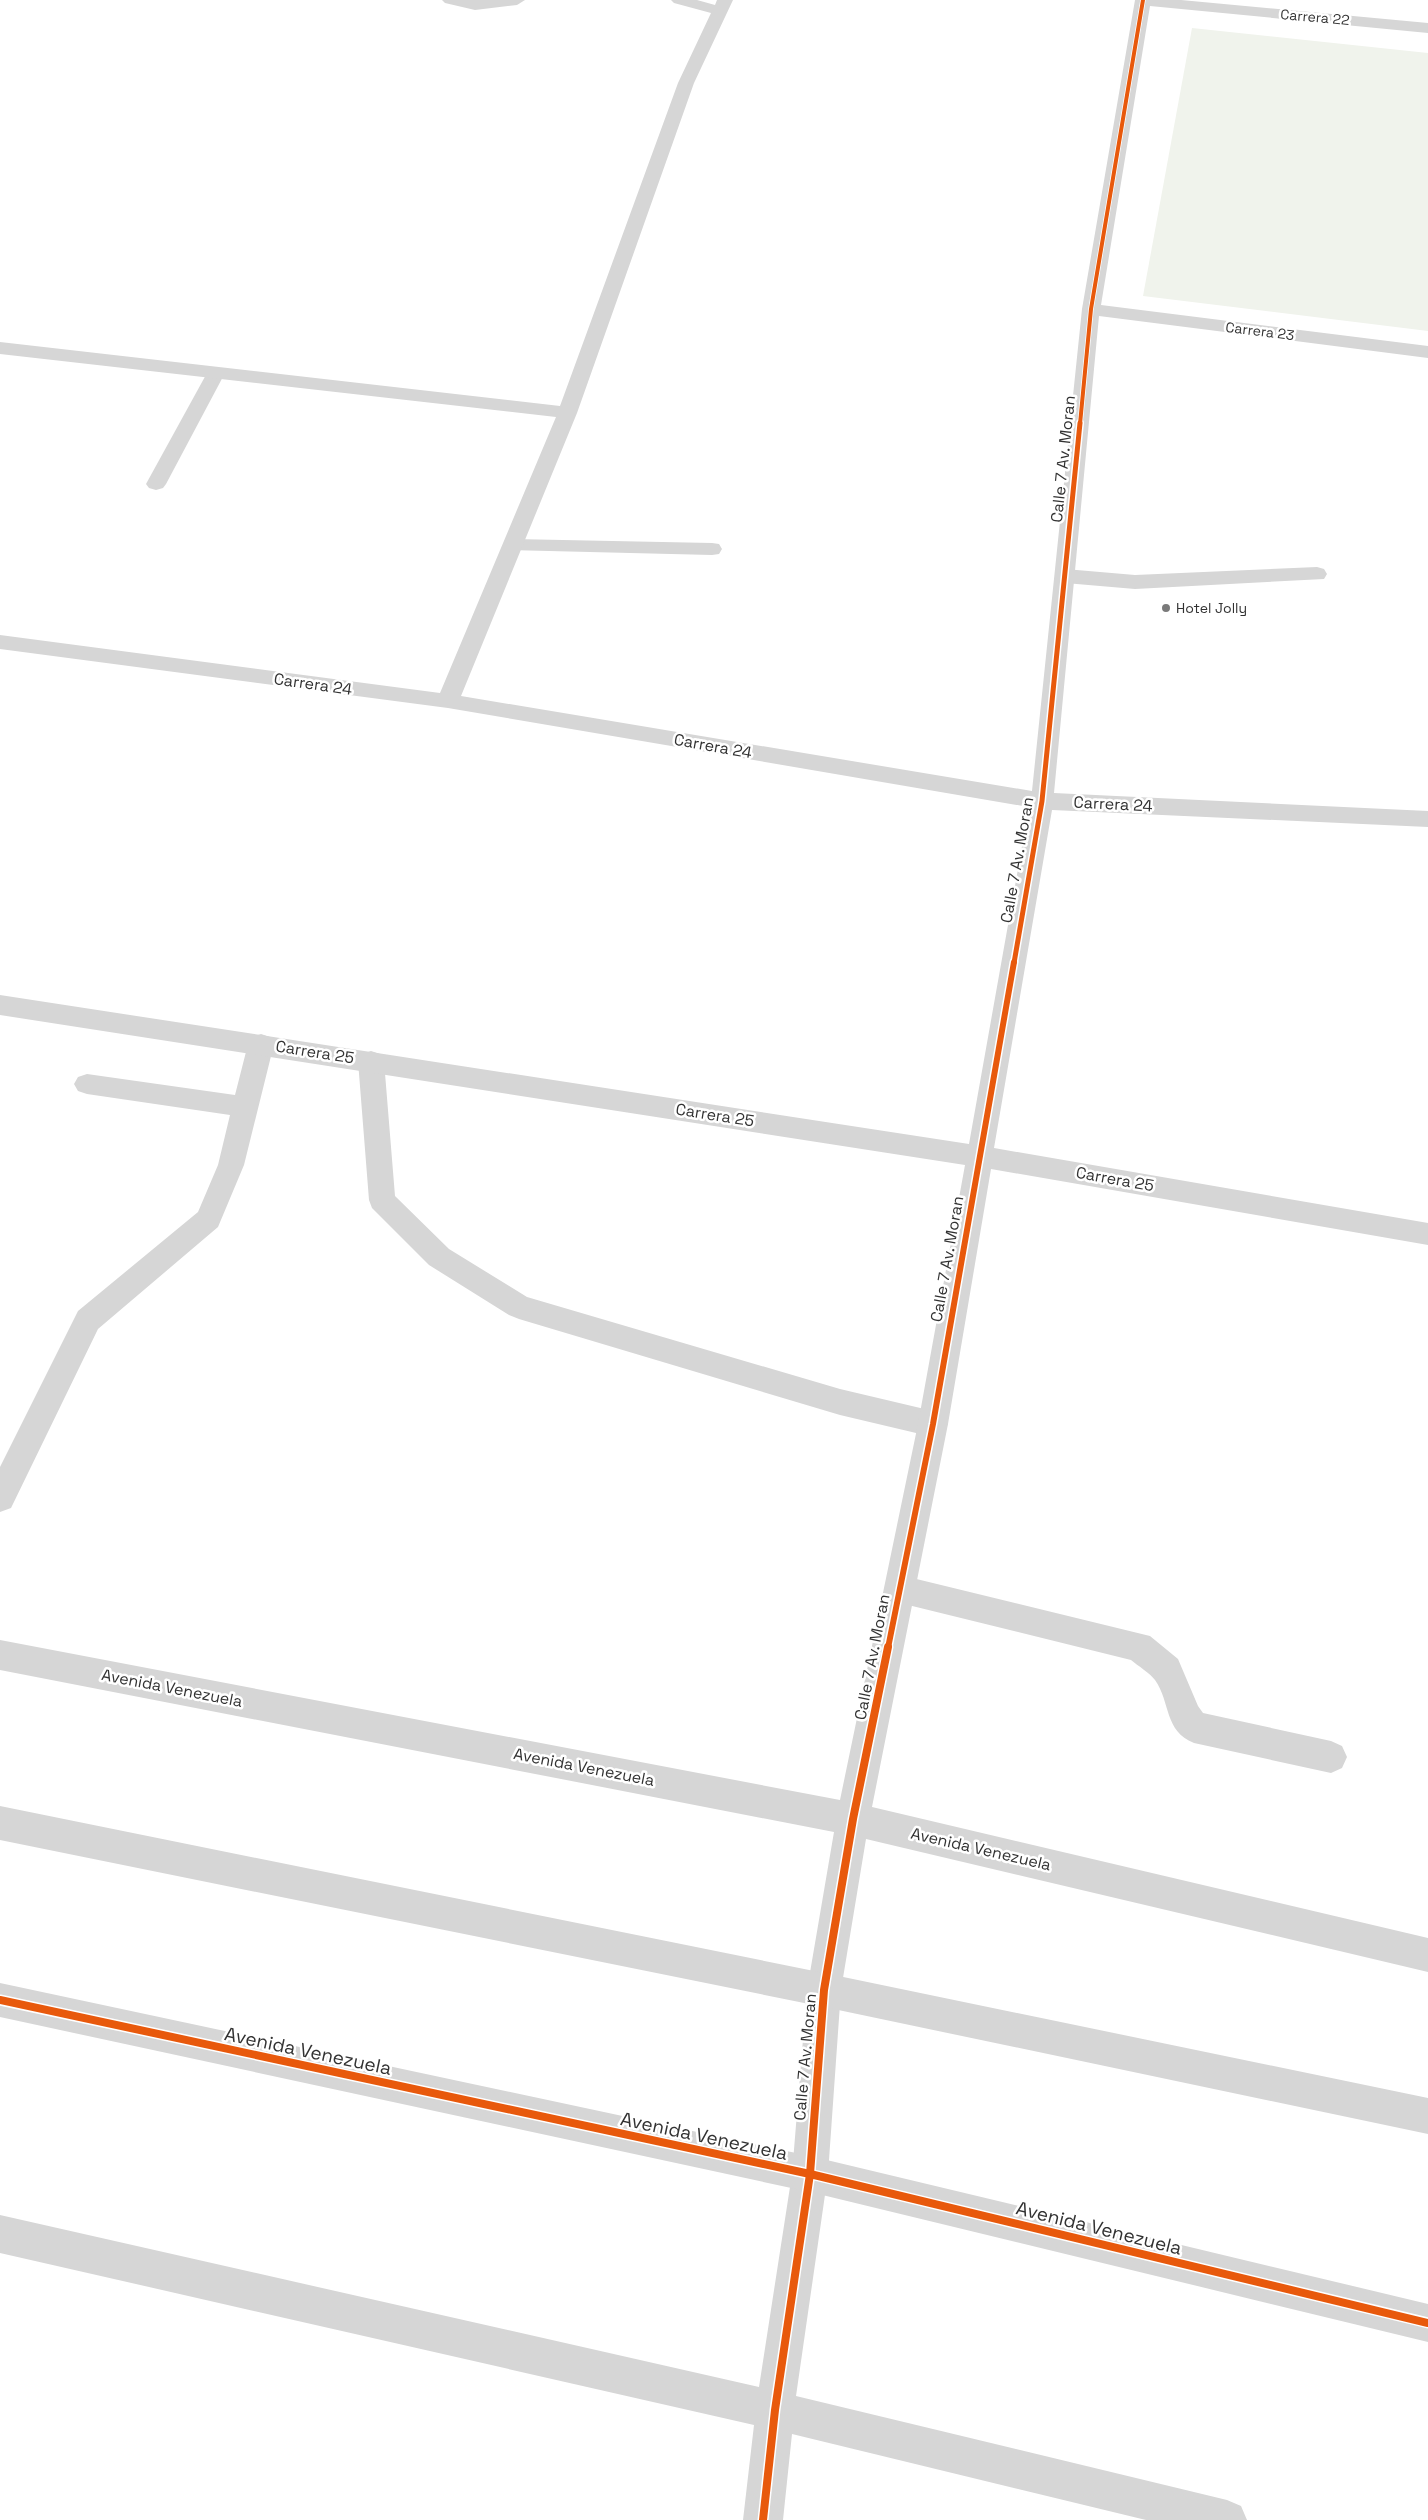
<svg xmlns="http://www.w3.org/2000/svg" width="1428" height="2520" font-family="'Space Grotesk',sans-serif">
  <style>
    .green { fill: #f0f3ec }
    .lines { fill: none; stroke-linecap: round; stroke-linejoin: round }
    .service { fill: #d6d6d6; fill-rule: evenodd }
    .minor { fill: #d6d6d6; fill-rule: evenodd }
    .tertiary { fill: #d6d6d6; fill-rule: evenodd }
    .cycleway-far3-casing { stroke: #fff; stroke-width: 5.5 }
    .cycleway-far2-casing { stroke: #fff; stroke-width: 8 }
    .cycleway-far1-casing { stroke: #fff; stroke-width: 9 }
    .cycleway-casing { stroke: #fff; stroke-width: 11 }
    .cycleway-far3 { stroke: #e8590c; stroke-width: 4 }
    .cycleway-far2 { stroke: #e8590c; stroke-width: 5 }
    .cycleway-far1 { stroke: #e8590c; stroke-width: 6 }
    .cycleway { stroke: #e8590c; stroke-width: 8 }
    .poi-dot { fill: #7a7a7a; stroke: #fff; stroke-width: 2 }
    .labels { text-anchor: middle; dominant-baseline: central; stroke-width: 5; stroke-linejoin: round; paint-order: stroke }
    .far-street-label { font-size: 14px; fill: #323232; stroke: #fff }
    .far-poi-label { font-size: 14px; fill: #323232; stroke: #fff; text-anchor: start }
    .street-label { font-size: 16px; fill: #323232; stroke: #fff }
    .near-street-label { font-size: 19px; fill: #323232; stroke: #fff }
  </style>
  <rect width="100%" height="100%" fill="#fff"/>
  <!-- green -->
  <path class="green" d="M1192,28L1428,53V331L1143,296Z"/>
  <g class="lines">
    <!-- service -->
    <g class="service">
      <path d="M216,367L223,369L225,373L166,484L163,488L156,490L149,488L146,484L207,373L209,369Z"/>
      <path d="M513,539L712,543L719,544L722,549L719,554L712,555L506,550L503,545L506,540Z"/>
      <path d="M1317,567L1324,569L1327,574L1324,579L1135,589L1065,583L1058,581L1055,576L1058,571L1065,569L1135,575Z"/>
      <path d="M261,1034L270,1037L274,1044L244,1165L218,1227L98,1329L11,1508L0,1512V1467L78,1311L198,1212L218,1165L230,1115L87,1094L78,1091L74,1084L78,1077L87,1074L235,1095L248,1044L252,1037Z"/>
      <path d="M371,1051L380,1054L384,1061L395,1196L449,1249L527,1297L840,1389L933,1411L943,1415L948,1424L943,1433L933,1437L840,1415L519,1319L509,1315L429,1265L372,1208L369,1200L358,1061L362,1054Z"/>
      <path d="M900,1575L1150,1636L1178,1659L1198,1706L1203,1713L1331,1741L1342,1746L1347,1757L1342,1768L1331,1773L1194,1743C1164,1731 1171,1703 1155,1680C1150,1673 1138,1666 1131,1660L900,1603L889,1599L885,1589L889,1579Z"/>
    </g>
    <!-- minor -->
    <g class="minor">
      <path d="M442,0H525L517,5L475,10L445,3Z"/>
      <path d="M671,0H697L715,5L717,0H733L694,83L577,413L461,696L1032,791L1082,309L1135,0H1181L1428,23V33L1150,6L1101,305L1428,346V358L1099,316L1054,793L1428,811V827L1052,810L994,1148L1428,1223V1245L991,1169L948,1424L872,1807L1428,1938V1972L866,1839L841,1990L828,2174L796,2396L1227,2500L1241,2506L1247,2520H1146L792,2434L783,2520H743L754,2425L0,2253V2215L759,2387L792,2174L807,1990L834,1832L0,1670V1640L840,1800L918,1424L965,1165L0,1015V995L969,1144L1029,807L448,708L0,649V635L440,693L556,417L0,354V342L560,406L678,83L711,13L674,3Z"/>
    </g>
    <!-- tertiary -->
    <g class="tertiary">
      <path d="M0,1806L824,1973L1428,2098V2134L824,2007L0,1840Z"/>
      <path d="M0,1983L810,2156L1428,2304V2342L810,2192L0,2017Z"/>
    </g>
    <defs>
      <path id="cycleway-far3" d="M1080,424L1091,309L1143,0"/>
      <path id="cycleway-far2" d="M1014,963L1042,801L1080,423"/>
      <path id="cycleway-far1" d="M888,1648L933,1424L1014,962"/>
      <g id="cycleway">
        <path d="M0,2000L810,2174L1428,2323"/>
        <path d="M763,2520L775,2410L810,2174L824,1990L853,1819L888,1647"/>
      </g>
    </defs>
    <!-- cycleway-far3 casing -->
    <use href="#cycleway-far3" class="cycleway-far3-casing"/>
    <!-- cycleway-far2 casing -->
    <use href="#cycleway-far2" class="cycleway-far2-casing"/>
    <!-- cycleway-far1 casing -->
    <use href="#cycleway-far1" class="cycleway-far1-casing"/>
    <!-- cycleway casing -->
    <use href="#cycleway" class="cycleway-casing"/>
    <!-- cycleway-far3 -->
    <use href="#cycleway-far3" class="cycleway-far3"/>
    <!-- cycleway-far2 -->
    <use href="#cycleway-far2" class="cycleway-far2"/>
    <!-- cycleway-far1 -->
    <use href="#cycleway-far1" class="cycleway-far1"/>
    <!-- cycleway -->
    <use href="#cycleway" class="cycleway"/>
  </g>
  <!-- markers -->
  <circle class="poi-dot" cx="1166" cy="608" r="5"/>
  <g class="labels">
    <!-- far-street labels -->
    <g class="far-street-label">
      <text transform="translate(1315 17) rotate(5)">Carrera 22</text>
      <text transform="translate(1260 331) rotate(7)">Carrera 23</text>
    </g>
    <!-- far-poi labels -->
    <g class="far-poi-label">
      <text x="1176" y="608">Hotel Jolly</text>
    </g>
    <!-- street labels -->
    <g class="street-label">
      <text transform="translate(1063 459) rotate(-84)">Calle 7 Av. Moran</text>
      <text transform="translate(313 684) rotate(8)">Carrera 24</text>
      <text transform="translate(713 746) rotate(10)">Carrera 24</text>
      <text transform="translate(1113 804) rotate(3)">Carrera 24</text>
      <text transform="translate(1017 860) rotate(-80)">Calle 7 Av. Moran</text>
      <text transform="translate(315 1052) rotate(9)">Carrera 25</text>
      <text transform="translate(715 1115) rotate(9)">Carrera 25</text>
      <text transform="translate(1115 1179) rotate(10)">Carrera 25</text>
      <text transform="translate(947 1259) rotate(-80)">Calle 7 Av. Moran</text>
      <text transform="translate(872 1657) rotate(-79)">Calle 7 Av. Moran</text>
      <text transform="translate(172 1688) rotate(11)">Avenida Venezuela</text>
      <text transform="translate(584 1767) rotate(11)">Avenida Venezuela</text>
      <text transform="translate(981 1849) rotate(13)">Avenida Venezuela</text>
      <text transform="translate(805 2057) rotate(-85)">Calle 7 Av. Moran</text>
    </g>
    <!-- near-street labels -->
    <g class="near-street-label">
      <text transform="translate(308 2051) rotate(12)">Avenida Venezuela</text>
      <text transform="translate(704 2136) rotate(12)">Avenida Venezuela</text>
      <text transform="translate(1099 2228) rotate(14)">Avenida Venezuela</text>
    </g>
  </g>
</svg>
